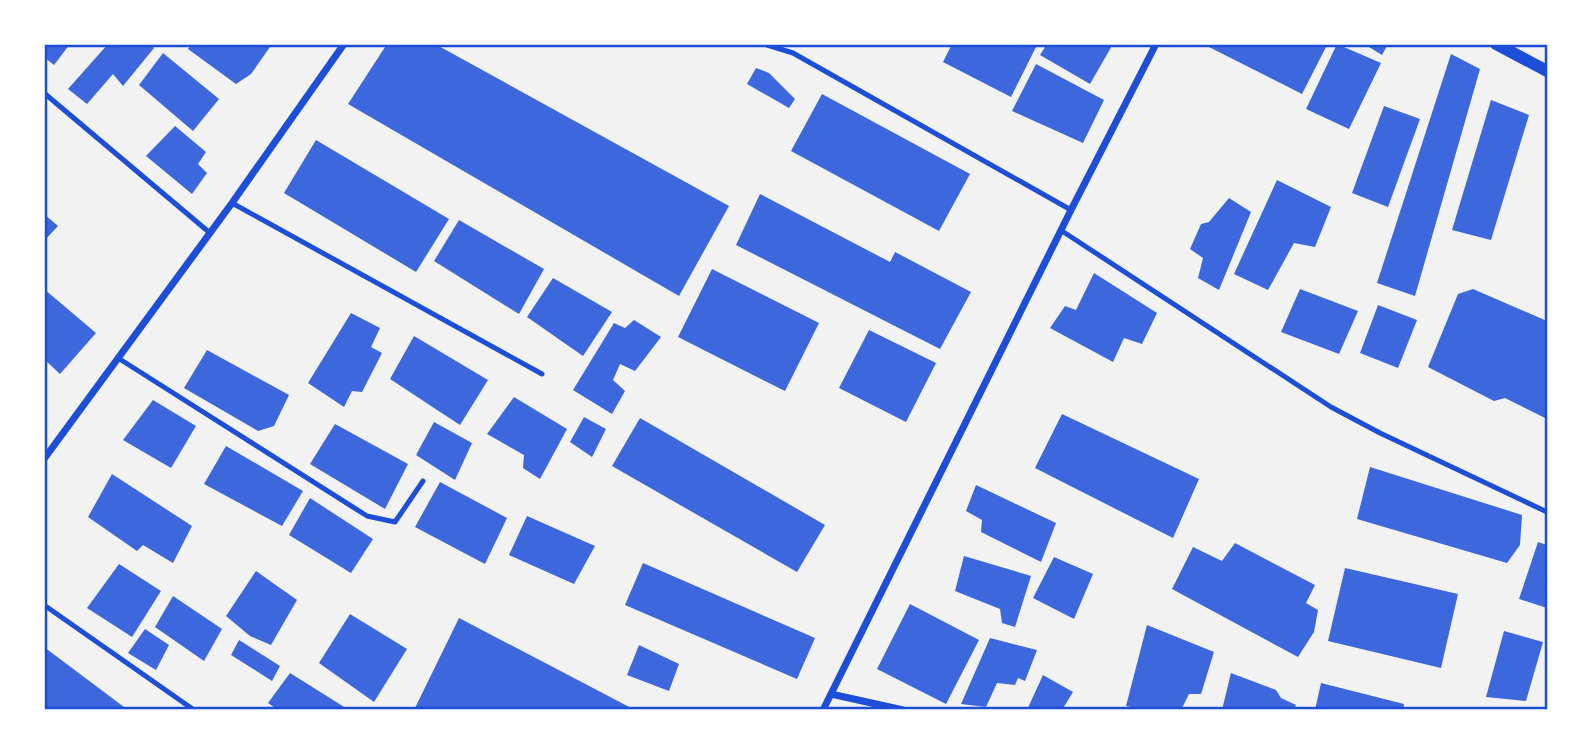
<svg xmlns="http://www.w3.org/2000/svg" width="1591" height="754" font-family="'Archivo Narrow',sans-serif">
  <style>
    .building { fill: #3d67dc }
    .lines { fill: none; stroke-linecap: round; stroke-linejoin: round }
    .service { stroke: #1d4ed8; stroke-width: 5 }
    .minor { stroke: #1d4ed8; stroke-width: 7 }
    .tertiary { stroke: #1d4ed8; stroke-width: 12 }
    .neatline { fill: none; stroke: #1d4ed8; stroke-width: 2.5 }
  </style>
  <rect width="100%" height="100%" fill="#f2f2f2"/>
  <!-- building -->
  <g class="building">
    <path d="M44,44H70L54,65L44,57Z"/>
    <path d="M108,44H149L154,48L123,86L113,74L87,104L68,89Z"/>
    <path d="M191,44H265L270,47L251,74L236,84L188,49Z"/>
    <path d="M387,44H435L729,206L679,296L348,104Z"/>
    <path d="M952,44H1034L1037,45L1011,97L943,62Z"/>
    <path d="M1047,44H1113L1090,84L1040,55Z"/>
    <path d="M1203,44H1325L1327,45L1302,94Z"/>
    <path d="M1337,44L1381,63L1349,129L1306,109Z"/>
    <path d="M1364,44H1388L1382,55Z"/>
    <path d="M163,53L219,99L193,131L139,85Z"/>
    <path d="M1451,54L1480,69L1415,296L1377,283Z"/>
    <path d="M1036,64L1104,100L1083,143L1012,111Z"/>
    <path d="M756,68L769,73L795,99L789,108L747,84Z"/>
    <path d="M822,94L970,174L939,231L791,151Z"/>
    <path d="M1491,100L1529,115L1491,240L1452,230Z"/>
    <path d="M1384,106L1420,119L1388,207L1352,193Z"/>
    <path d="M175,126L206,152L198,164L207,173L192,194L146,156Z"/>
    <path d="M316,140L449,219L416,272L284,193Z"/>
    <path d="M1277,180L1331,207L1315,247L1294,243L1268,290L1234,274Z"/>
    <path d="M760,194L890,262L895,252L971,292L940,349L736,245Z"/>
    <path d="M1229,198L1251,212L1219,290L1198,278L1203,258L1190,249L1201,224L1209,222Z"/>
    <path d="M44,214L58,226L44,241Z"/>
    <path d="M459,220L544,269L519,314L434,261Z"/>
    <path d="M712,269L819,323L785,391L678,337Z"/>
    <path d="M1094,273L1157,313L1142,344L1124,338L1113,362L1050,328L1065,306L1076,310Z"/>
    <path d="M553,278L612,312L583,356L527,317Z"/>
    <path d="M44,289L96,333L60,374L44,359Z"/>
    <path d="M1300,289L1358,311L1339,354L1281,332Z"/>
    <path d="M1473,289L1547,321V419L1505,398L1494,401L1428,367L1458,294Z"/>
    <path d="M1378,305L1417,320L1398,368L1360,353Z"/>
    <path d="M351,313L380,328L371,347L382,353L362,392L352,391L344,407L308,383Z"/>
    <path d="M634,320L661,337L635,371L620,364L613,380L625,391L612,414L573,390L614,323L625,328Z"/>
    <path d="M869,330L936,363L906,422L839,388Z"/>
    <path d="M414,336L488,380L460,425L390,379Z"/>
    <path d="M207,350L289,395L274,426L258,431L184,388Z"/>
    <path d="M514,397L567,429L540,479L523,468L524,455L487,434Z"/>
    <path d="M153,400L196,426L171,468L123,440Z"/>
    <path d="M1062,414L1199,479L1173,538L1035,468Z"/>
    <path d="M584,417L606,429L592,457L570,442Z"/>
    <path d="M640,418L825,525L797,572L612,466Z"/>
    <path d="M434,422L472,443L455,480L416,455Z"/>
    <path d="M335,424L408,464L385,509L310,464Z"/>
    <path d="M226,446L303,491L282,526L204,484Z"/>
    <path d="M1370,467L1522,515L1520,545L1507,563L1357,519Z"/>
    <path d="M112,474L192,526L173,563L143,545L137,551L88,517Z"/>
    <path d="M440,482L507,518L485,564L415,527Z"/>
    <path d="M976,485L1056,523L1041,562L981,532L982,520L966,511Z"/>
    <path d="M310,498L373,539L351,573L289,535Z"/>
    <path d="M527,516L595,546L574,584L509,555Z"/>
    <path d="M1538,542L1547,545V608L1519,599Z"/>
    <path d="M1235,543L1315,585L1306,603L1318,610L1314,632L1298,657L1172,589L1193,547L1222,561Z"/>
    <path d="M964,556L1031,576L1015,627L1002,623L1000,609L955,591Z"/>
    <path d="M1054,557L1093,574L1074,619L1033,598Z"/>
    <path d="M643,563L815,638L797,679L625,605Z"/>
    <path d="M119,564L161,591L132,637L87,608Z"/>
    <path d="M1345,568L1458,594L1441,668L1328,641Z"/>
    <path d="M256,571L297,600L271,645L250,636L226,616Z"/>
    <path d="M173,596L222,629L204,661L155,627Z"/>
    <path d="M910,604L979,640L946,704L877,669Z"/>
    <path d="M350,614L407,649L374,702L319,663Z"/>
    <path d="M459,618L635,710H414Z"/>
    <path d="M1147,625L1214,652L1201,694H1189L1181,710H1146L1126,706Z"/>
    <path d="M145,629L169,645L156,670L128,653Z"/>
    <path d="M1504,631L1543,642L1526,701L1486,697Z"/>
    <path d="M990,638L1037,650L1025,681L1018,678L1015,685L997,683L986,707L961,704Z"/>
    <path d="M239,640L280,666L272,681L231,655Z"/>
    <path d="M639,645L679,664L669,691L627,675Z"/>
    <path d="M44,647L128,710H44Z"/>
    <path d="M290,673L349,710H278L268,703Z"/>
    <path d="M1231,673L1276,690L1281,698L1296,705L1294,710H1222Z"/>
    <path d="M1043,675L1073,692L1062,710H1027Z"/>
    <path d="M1321,683L1404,704L1403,710H1315Z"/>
  </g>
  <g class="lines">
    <!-- service -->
    <g class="service">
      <path d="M764,44L793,53L1071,210"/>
      <path d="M44,93L210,233"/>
      <path d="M232,203L542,374"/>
      <path d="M1062,231L1331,407L1380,433L1547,512"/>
      <path d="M118,358L367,516L395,522L423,481"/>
      <path d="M44,605L194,710"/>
    </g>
    <!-- minor -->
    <g class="minor">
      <path d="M44,459L232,203L344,44"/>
      <path d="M831,694L903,710"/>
      <path d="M823,710L1071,210L1156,44"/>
    </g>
    <!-- tertiary -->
    <path class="tertiary" d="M1496,44L1547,71"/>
  </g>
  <!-- border -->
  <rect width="1591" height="754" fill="none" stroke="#ffffff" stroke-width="91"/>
  <rect x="46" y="46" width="1500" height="662" class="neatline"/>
</svg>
